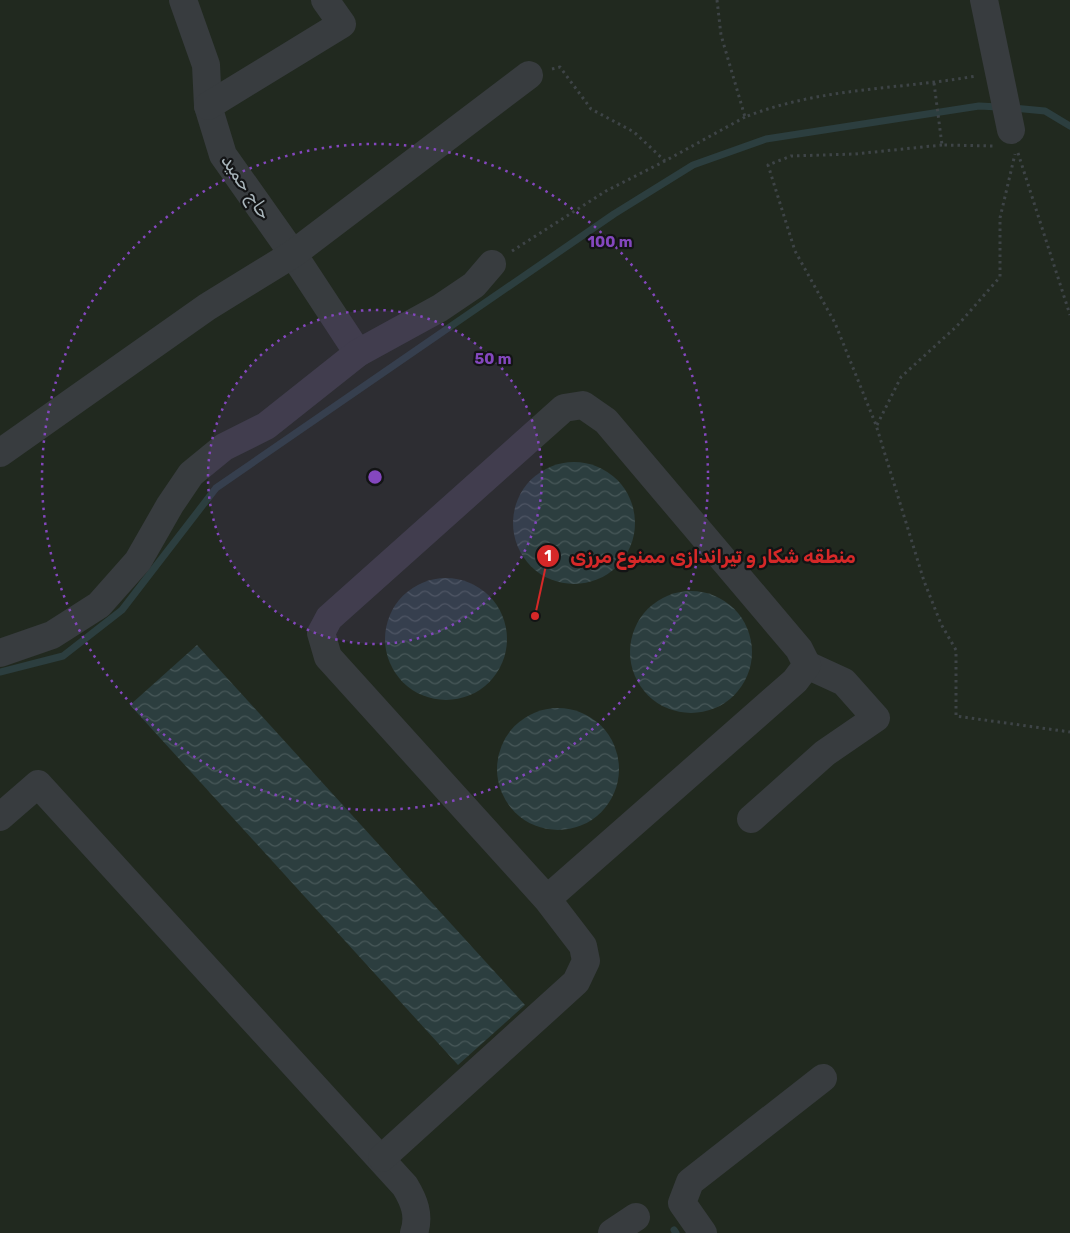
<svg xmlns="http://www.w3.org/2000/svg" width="1070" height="1233" font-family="Rubik,Vazirmatn,sans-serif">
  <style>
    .park { fill: #21291f }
    .water { fill: url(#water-waves) }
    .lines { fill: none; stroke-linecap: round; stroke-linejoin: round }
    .stream { stroke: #2c3e3f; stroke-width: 7 }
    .path { stroke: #3e4447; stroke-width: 3; stroke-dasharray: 2.5 4; stroke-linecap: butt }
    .minor { stroke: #383c3f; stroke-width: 28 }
    .ring { fill: none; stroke: #8447be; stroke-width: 2.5; stroke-dasharray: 2.5 5 }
    .labels { text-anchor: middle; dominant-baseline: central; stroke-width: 4.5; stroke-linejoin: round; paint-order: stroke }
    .street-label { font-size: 18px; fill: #a9b5bb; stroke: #131415 }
    .centre { fill: #8447be; stroke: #131415; stroke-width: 2.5 }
    .ring-label { font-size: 15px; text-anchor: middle; font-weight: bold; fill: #8447be; stroke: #131415; stroke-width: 4.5; stroke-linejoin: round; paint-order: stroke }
    .leader { fill: none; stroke: #d62828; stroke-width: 2 }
    .callout-dot { fill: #d62828; stroke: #131415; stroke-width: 2 }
    .mark-label { font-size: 15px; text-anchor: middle; font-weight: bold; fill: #fff }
    .callout-label { font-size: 19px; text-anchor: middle; font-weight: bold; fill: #d62828; stroke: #131415; stroke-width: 4.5; stroke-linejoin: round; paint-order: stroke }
  </style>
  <defs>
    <pattern id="water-waves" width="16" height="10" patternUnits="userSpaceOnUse" patternTransform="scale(1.25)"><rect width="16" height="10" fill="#2c3e3f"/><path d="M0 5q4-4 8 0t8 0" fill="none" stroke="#485859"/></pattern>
  </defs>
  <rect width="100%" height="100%" fill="#18191a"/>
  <!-- park -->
  <rect class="park" x="0" y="0" width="1070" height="1233"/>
  <!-- water -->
  <g class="water">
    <circle cx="574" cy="523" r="61"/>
    <circle cx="446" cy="639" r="61"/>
    <circle cx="691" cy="652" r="61"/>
    <path d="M197,645L525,1005L458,1065L130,705Z"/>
    <circle cx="558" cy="769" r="61"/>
  </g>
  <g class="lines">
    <!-- stream -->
    <g class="stream">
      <path d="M1013,108L1045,111L1070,126"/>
      <path d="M0,672L63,656L122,610L216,488L614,214L693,165L766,139L979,106L999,107"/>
      <path d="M674,1230L676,1233"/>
    </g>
    <!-- path -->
    <g class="path">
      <path d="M717,0L721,35L745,117C822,87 896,90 976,76"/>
      <path d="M552,69L560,67L591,109L634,132L665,161"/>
      <path d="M934,83L942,145L993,146"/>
      <path d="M942,145L855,154L791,156L768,165L795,251L835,323L876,425L924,581L941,624L956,650V716L1070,732"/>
      <path d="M1018,153L1070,315"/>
      <path d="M512,251L606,191L665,161L745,117"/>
      <path d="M877,425L901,377L957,326L1000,277V218L1015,154"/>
    </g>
    <!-- minor -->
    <g class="minor">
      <path d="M183,0L206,65L208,106L223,155L293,254L358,353"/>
      <path d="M984,0L1011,130"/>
      <path d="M208,106L342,24L325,0"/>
      <path d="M0,453L207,307L293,254L529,75"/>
      <path d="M0,653L52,635L99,605L138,561L170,505L191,474L224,447L266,426L358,353L440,308L474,285L492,264"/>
      <path d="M0,817L38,784L405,1186C414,1201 420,1215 414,1233"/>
      <path d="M751,819L825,753L876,718L844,682L807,665"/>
      <path d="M382,1158L576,982L586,961L583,946L547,899L328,657L321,633L329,618L564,408L583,405L606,421L799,649L807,665L795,681L547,899"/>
      <path d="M612,1233L636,1217"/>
      <path d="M703,1233L682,1203L690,1182L823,1078"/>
    </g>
  </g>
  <!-- distance rings -->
  <circle cx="375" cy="477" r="167" fill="#8447be" fill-opacity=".12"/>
  <g class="ring">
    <circle cx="375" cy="477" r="167"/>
    <circle cx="375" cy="477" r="333"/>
  </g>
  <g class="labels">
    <!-- street labels -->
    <g class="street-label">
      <text transform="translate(246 187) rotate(56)">حاج حمید</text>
    </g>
  </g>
  <circle cx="375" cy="477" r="8" class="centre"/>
  <g class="ring-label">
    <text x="610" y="247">100 m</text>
    <text x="493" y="364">50 m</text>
  </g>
  <!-- callouts -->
  <path class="leader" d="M535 616L548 556"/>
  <g class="callout-dot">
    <circle cx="535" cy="616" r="5"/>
    <circle cx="548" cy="556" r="12"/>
  </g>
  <g class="mark-label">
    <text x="548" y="561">1</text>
  </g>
  <g class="callout-label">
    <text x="713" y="563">منطقه شکار و تیراندازی ممنوع مرزی</text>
  </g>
</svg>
